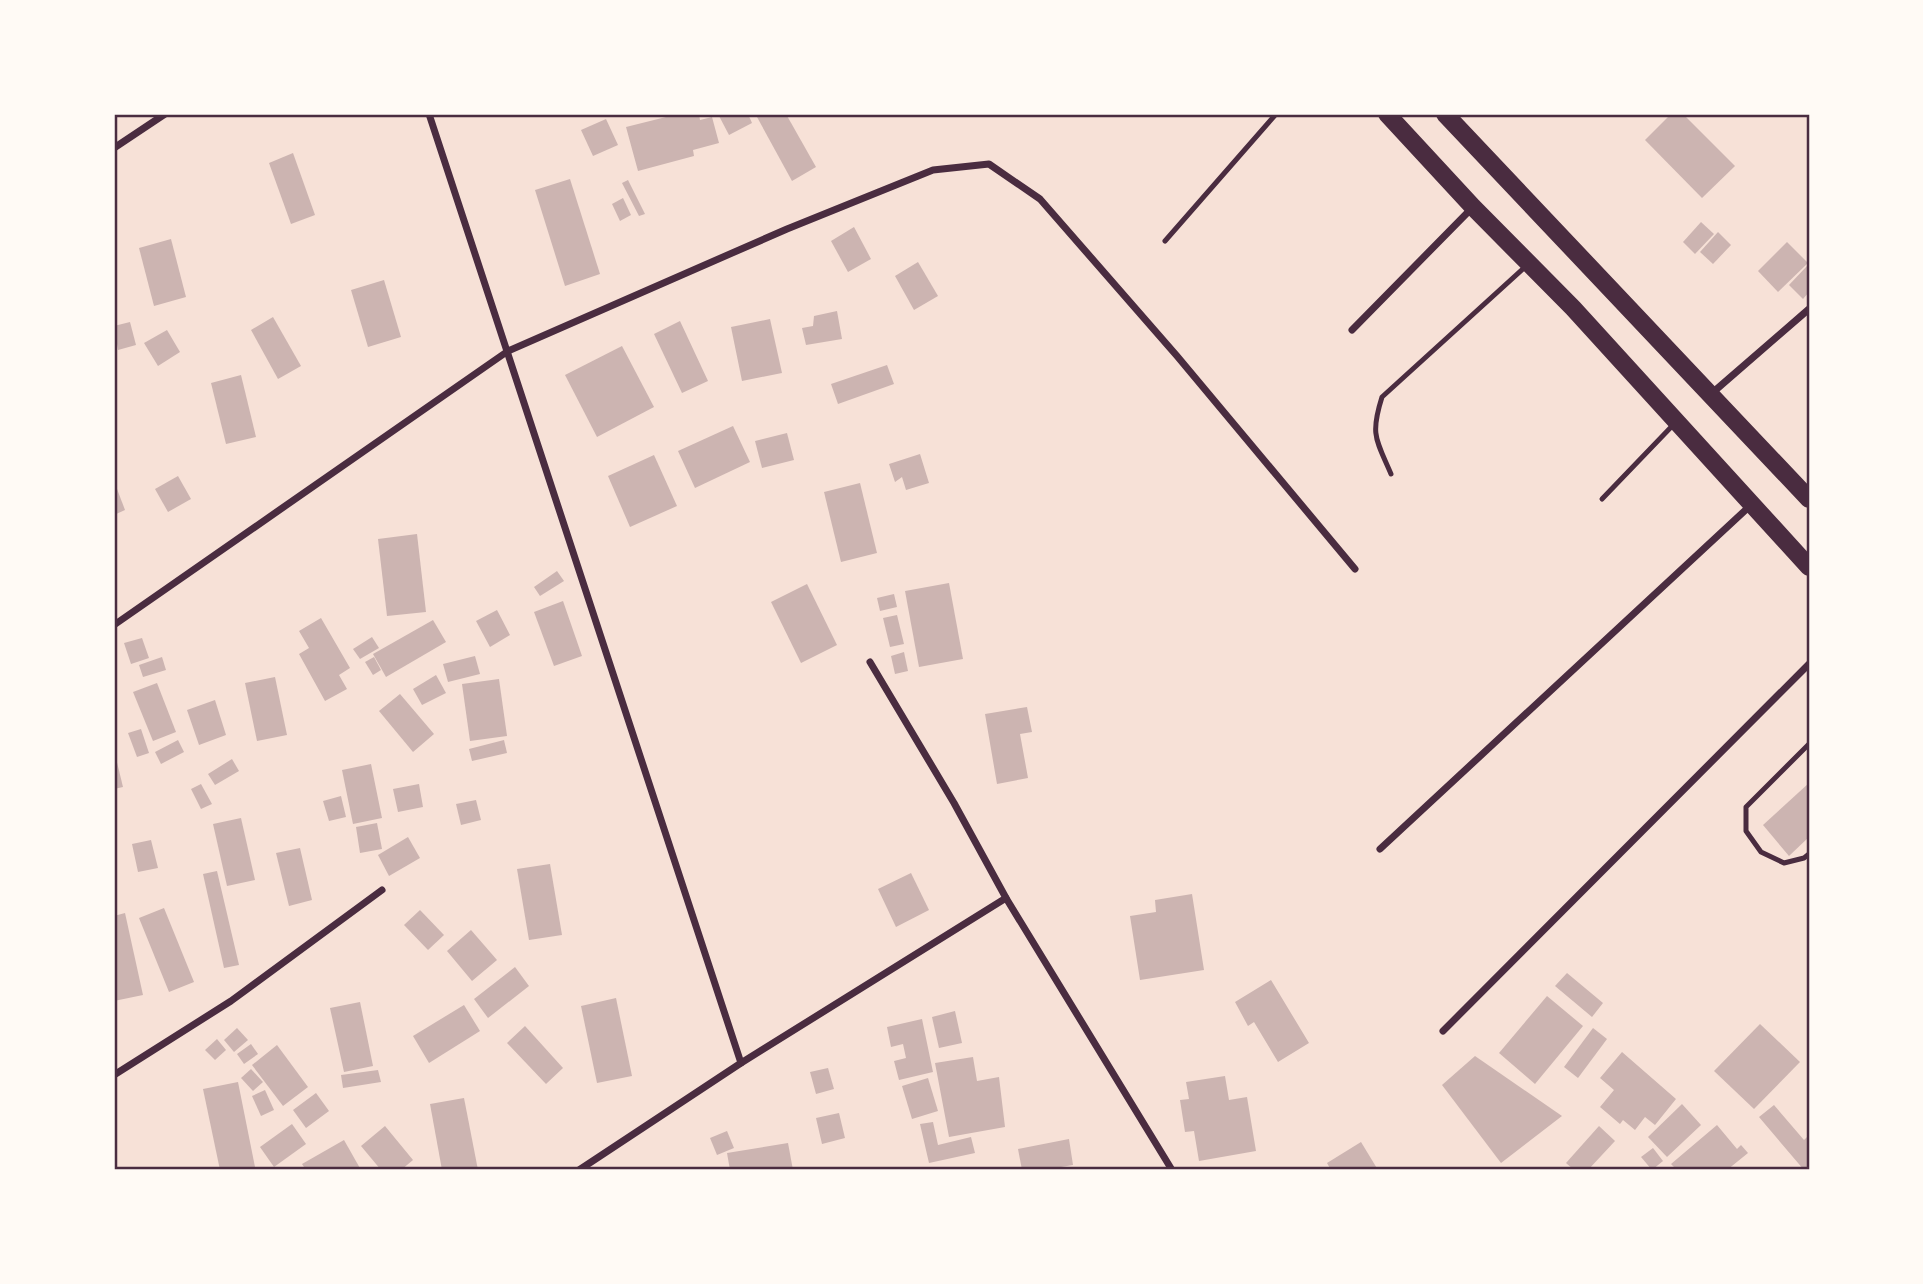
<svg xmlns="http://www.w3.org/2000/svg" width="1923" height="1284" font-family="'IBM Plex Sans',sans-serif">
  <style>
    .building { fill: #ccb4b1 }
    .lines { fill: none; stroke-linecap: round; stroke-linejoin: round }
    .service { stroke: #4a2c40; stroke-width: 5 }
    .minor { stroke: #4a2c40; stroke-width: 7 }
    .primary { stroke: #4a2c40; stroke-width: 18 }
    .neatline { fill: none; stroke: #4a2c40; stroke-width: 2.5 }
  </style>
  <rect width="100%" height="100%" fill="#f7e1d7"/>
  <!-- building -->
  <g class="building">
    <path d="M678,114H699L700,120L712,117L719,143L693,150L694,156L638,171L626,127Z"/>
    <path d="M718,114H748L752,123L729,135Z"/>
    <path d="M762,114H786L816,167L792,181L757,117Z"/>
    <path d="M1671,114H1683L1735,166L1702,198L1645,140Z"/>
    <path d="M606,119L618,145L593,156L581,130Z"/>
    <path d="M293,153L315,215L291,224L269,163Z"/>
    <path d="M570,179L600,274L565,286L535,190Z"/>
    <path d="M628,180L645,214L639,216L622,183Z"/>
    <path d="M623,198L631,215L620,221L612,204Z"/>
    <path d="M1701,222L1714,234L1695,254L1683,242Z"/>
    <path d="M854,227L871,259L848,272L831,241Z"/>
    <path d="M1718,232L1731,245L1713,264L1700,252Z"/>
    <path d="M171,239L186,297L154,306L139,248Z"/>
    <path d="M1787,242L1808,263L1778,292L1758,271Z"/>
    <path d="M918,262L938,296L914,310L895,276Z"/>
    <path d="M1807,266L1809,268V292L1803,299L1789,285Z"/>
    <path d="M384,280L401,337L368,347L351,290Z"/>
    <path d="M837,311L842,339L806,345L802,328L813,326L814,316Z"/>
    <path d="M273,317L301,366L278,379L251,330Z"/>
    <path d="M770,319L782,373L742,381L731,327Z"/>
    <path d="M680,321L708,381L682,393L654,334Z"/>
    <path d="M130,322L136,345L118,350L114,326Z"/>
    <path d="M167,330L180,352L158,366L144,343Z"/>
    <path d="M622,346L654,407L597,437L565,375Z"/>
    <path d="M887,365L894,384L838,404L831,384Z"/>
    <path d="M241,375L256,437L226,444L211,383Z"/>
    <path d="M733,426L750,462L695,488L678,451Z"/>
    <path d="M787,433L794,460L762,468L755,441Z"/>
    <path d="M920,454L929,483L906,490L902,477L895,482L889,464Z"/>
    <path d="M654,455L677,506L630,527L608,476Z"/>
    <path d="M178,476L191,499L168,512L155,489Z"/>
    <path d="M114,481L125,510L114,515Z"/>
    <path d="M860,483L877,553L841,562L824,492Z"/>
    <path d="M417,534L426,612L387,616L378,539Z"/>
    <path d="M557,571L564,581L540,596L534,587Z"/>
    <path d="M949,583L963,659L919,667L905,591Z"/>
    <path d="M807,584L837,645L801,663L771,602Z"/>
    <path d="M894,594L897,607L880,611L877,598Z"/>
    <path d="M563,601L582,656L554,666L534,612Z"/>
    <path d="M497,610L510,635L490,647L476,621Z"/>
    <path d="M897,615L904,644L890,647L883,618Z"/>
    <path d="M321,618L350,668L339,675L347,689L325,701L299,654L309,648L299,631Z"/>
    <path d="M433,620L446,642L386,677L373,654Z"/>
    <path d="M372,637L379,648L360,659L353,649Z"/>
    <path d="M142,638L149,658L131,664L124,643Z"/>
    <path d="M904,652L908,671L895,674L891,656Z"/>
    <path d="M475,656L480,674L448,682L443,664Z"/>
    <path d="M162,657L166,670L143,677L139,665Z"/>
    <path d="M374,657L381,670L373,675L365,662Z"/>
    <path d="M436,675L446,693L422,705L413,689Z"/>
    <path d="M275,677L287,735L257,741L245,683Z"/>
    <path d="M499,679L507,736L470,741L462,684Z"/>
    <path d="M157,683L176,732L153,741L133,692Z"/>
    <path d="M400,694L434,734L413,752L379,711Z"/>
    <path d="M215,700L226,735L199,745L187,710Z"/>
    <path d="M1027,707L1032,732L1020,734L1028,778L997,784L985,714Z"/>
    <path d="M141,729L149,753L137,757L128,733Z"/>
    <path d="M178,740L184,752L161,764L155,752Z"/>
    <path d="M504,740L507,753L472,761L469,749Z"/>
    <path d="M114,750L123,787L114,789Z"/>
    <path d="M232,759L239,771L215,785L208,774Z"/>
    <path d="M371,764L382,818L353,824L342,770Z"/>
    <path d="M1809,783V837L1789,856L1763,825Z"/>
    <path d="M201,784L212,804L201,809L191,789Z"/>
    <path d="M419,784L423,807L398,812L393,789Z"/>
    <path d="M341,796L346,817L329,821L323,801Z"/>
    <path d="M476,800L481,820L461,825L456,804Z"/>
    <path d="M241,818L255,880L227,886L213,824Z"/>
    <path d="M377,823L382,849L360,853L356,827Z"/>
    <path d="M408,837L420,858L389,876L378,855Z"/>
    <path d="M151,840L158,868L138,872L132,844Z"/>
    <path d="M300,848L312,900L289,906L276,853Z"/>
    <path d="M550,864L562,935L529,940L517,869Z"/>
    <path d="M217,871L239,965L224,968L203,874Z"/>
    <path d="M911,873L929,910L896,927L878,889Z"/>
    <path d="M1192,894L1204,970L1140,980L1130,916L1156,912L1155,900Z"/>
    <path d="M164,908L194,982L169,992L139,918Z"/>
    <path d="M420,910L444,935L428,950L404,925Z"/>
    <path d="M125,913L143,995L114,1001V916Z"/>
    <path d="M471,930L497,960L472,981L447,951Z"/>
    <path d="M515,967L529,986L488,1018L474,999Z"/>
    <path d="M1567,973L1603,1003L1592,1017L1555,986Z"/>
    <path d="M1271,980L1309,1043L1278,1062L1254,1022L1248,1026L1235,1002Z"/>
    <path d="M1547,996L1583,1026L1535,1084L1499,1053Z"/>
    <path d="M616,998L632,1076L597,1083L581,1006Z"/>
    <path d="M360,1002L373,1066L344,1072L330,1008Z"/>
    <path d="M464,1005L480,1031L429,1063L413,1036Z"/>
    <path d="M955,1011L962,1043L939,1048L932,1017Z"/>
    <path d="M922,1019L933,1072L899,1080L894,1061L906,1058L903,1044L891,1047L887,1027Z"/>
    <path d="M1760,1024L1800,1062L1754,1109L1714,1071Z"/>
    <path d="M525,1026L563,1068L546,1084L507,1043Z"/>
    <path d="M237,1028L248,1040L234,1052L224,1040Z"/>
    <path d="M1593,1028L1607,1039L1578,1078L1564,1067Z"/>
    <path d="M217,1039L226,1050L215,1060L205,1050Z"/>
    <path d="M251,1044L258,1054L244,1064L237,1054Z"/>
    <path d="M277,1045L308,1087L283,1106L252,1065Z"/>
    <path d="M1622,1052L1676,1099L1655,1125L1645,1117L1635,1130L1623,1120L1620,1124L1600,1107L1614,1090L1600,1078Z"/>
    <path d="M1475,1056L1562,1116L1501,1163L1442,1085Z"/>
    <path d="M973,1057L977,1081L999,1077L1005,1127L949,1137L935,1063Z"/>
    <path d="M828,1068L834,1089L816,1094L810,1072Z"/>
    <path d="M251,1069L263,1082L253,1091L241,1078Z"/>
    <path d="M378,1070L381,1082L343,1088L341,1075Z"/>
    <path d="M1225,1076L1229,1100L1247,1097L1256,1151L1199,1161L1194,1131L1185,1132L1180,1100L1189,1099L1186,1082Z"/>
    <path d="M928,1078L938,1111L912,1119L902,1086Z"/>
    <path d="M238,1082L255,1167L237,1170H220L203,1089Z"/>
    <path d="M265,1090L274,1110L261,1116L252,1096Z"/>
    <path d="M316,1093L329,1111L306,1128L293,1110Z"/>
    <path d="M464,1098L478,1170H442L430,1104Z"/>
    <path d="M1682,1104L1701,1125L1667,1157L1648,1137Z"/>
    <path d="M1774,1105L1804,1140L1809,1135V1170H1804L1759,1117Z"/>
    <path d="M839,1113L845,1138L822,1144L816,1118Z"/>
    <path d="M933,1122L938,1145L971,1137L975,1153L929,1163L920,1124Z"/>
    <path d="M292,1124L306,1144L274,1167L260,1147Z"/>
    <path d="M1717,1125L1737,1149L1741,1145L1748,1153L1727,1170H1677L1671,1164Z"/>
    <path d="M385,1126L413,1160L401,1170H381L361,1146Z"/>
    <path d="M1599,1126L1615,1141L1588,1170H1574L1566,1163Z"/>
    <path d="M727,1131L734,1148L717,1155L710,1138Z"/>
    <path d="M1069,1139L1073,1165L1043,1170H1022L1018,1149Z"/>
    <path d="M344,1140L361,1170H306L302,1164Z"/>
    <path d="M1361,1142L1378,1170H1331L1327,1163Z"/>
    <path d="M788,1143L793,1170H730L727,1153Z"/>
    <path d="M1653,1148L1663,1161L1652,1170L1641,1157Z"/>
  </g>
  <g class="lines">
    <!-- service -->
    <g class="service">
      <path d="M1165,241L1276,114"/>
      <path d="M1391,474C1376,439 1370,435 1382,397L1526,266"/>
      <path d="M1602,499L1675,423"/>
      <path d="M1809,744L1746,807V831L1761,852L1784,863L1804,858L1809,854"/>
    </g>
    <!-- minor -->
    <g class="minor">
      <path d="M429,114L741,1063"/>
      <path d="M114,148L165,114"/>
      <path d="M1352,330L1472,208"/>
      <path d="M1711,394L1809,309"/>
      <path d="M114,625L508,351L787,229L933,170L989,164L1040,199L1177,356L1355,569"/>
      <path d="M870,662L954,803L1006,898L1172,1170"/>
      <path d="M1380,849L1752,504"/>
      <path d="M1443,1031L1809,664"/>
      <path d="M114,1075L231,1001L382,890"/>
      <path d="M579,1170L741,1063L1006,898"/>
    </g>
    <!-- primary -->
    <g class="primary">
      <path d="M1387,114L1473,207L1573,308L1809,567"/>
      <path d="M1445,114L1809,499"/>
    </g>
  </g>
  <!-- border -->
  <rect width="1923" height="1284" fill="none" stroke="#fffaf5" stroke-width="231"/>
  <rect x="116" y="116" width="1692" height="1052" class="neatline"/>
</svg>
